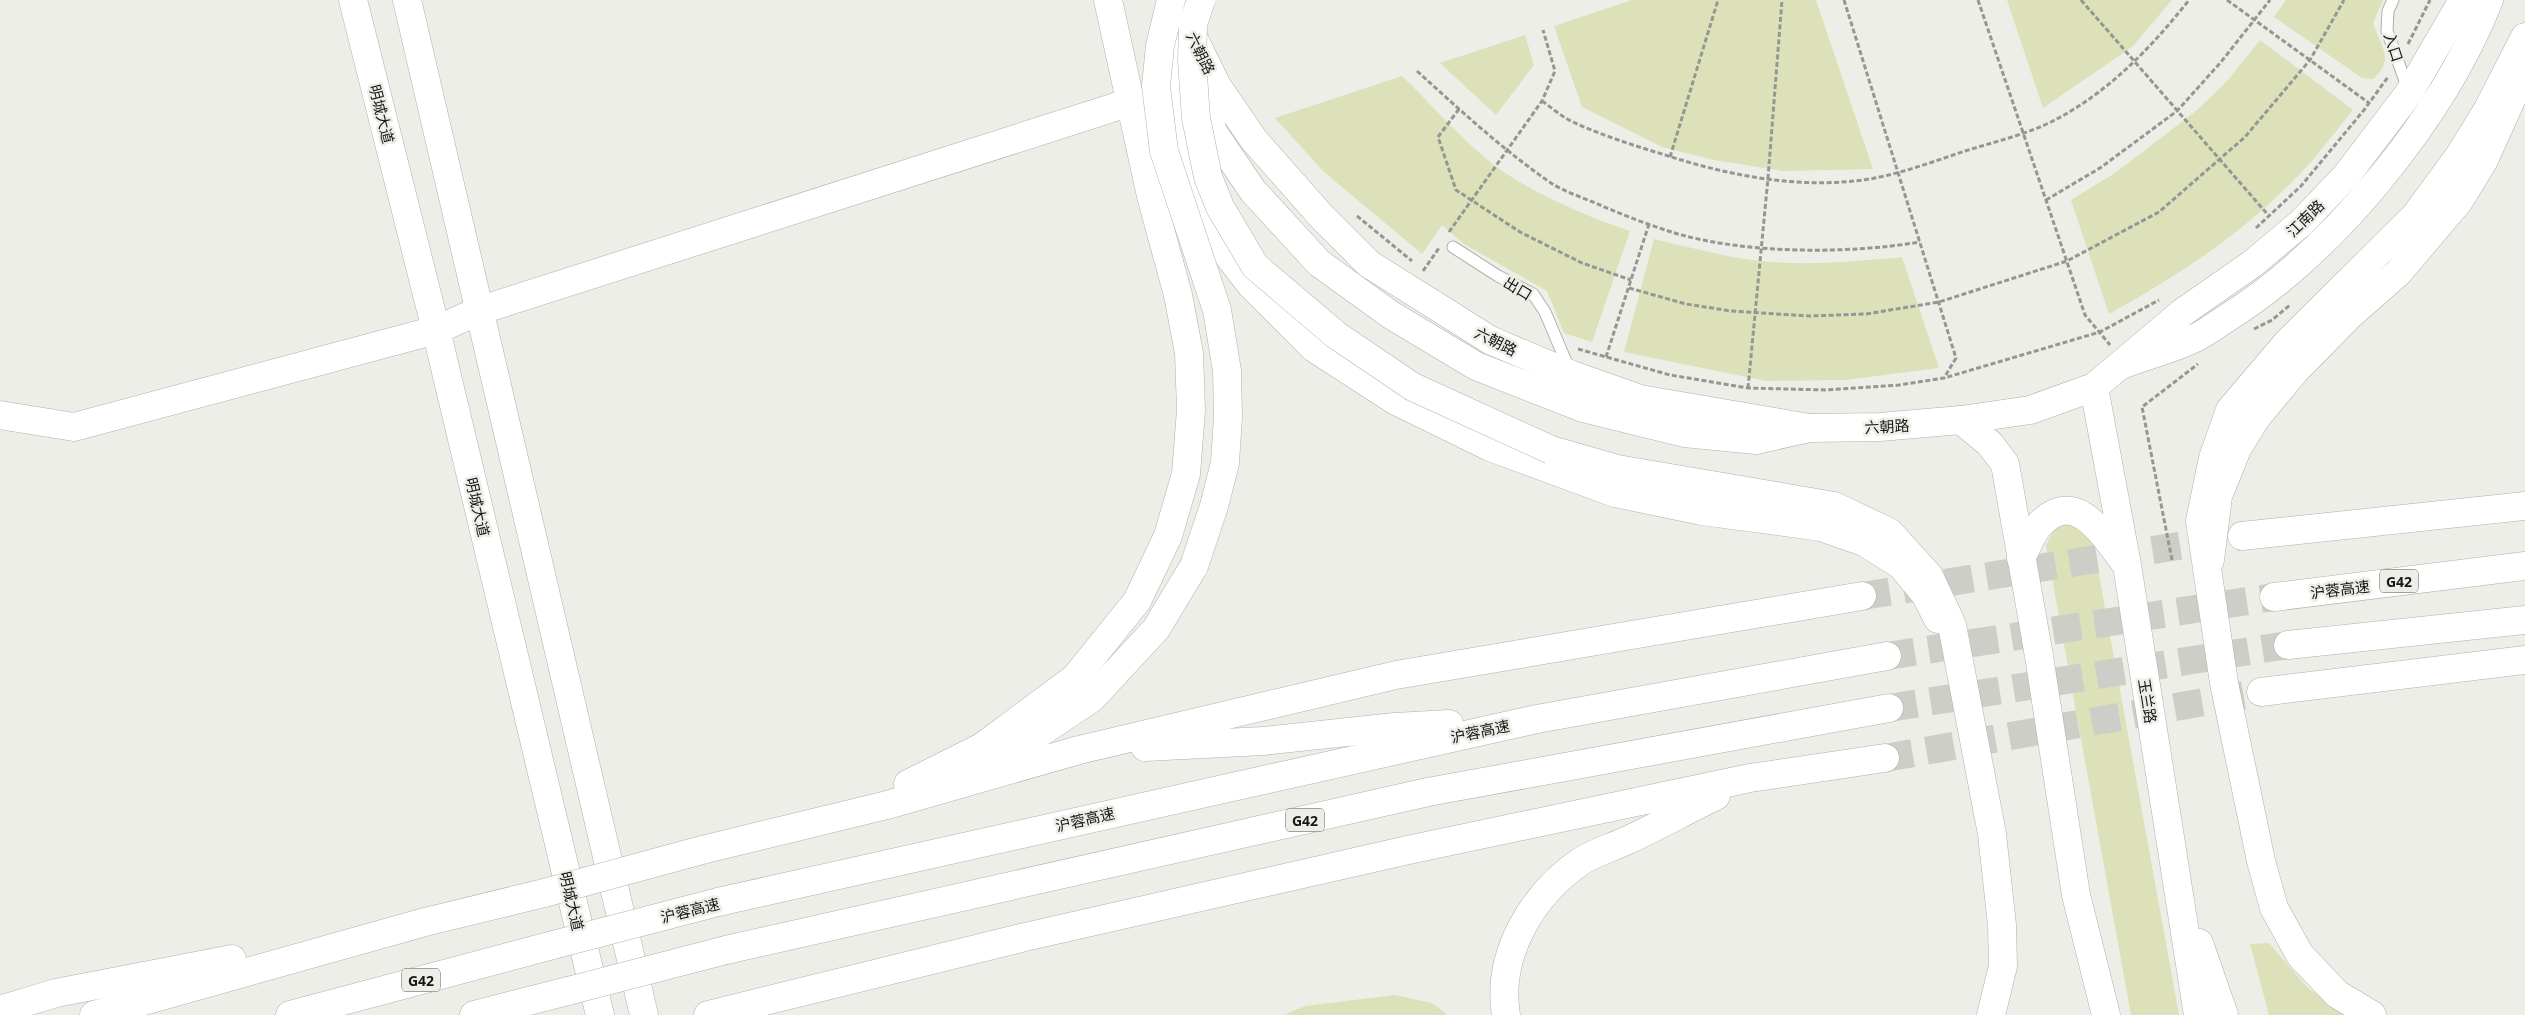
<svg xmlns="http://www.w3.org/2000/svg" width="2525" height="1015" font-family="'Open Sans','Noto Sans SC',sans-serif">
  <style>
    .green { fill: #dce1b9 }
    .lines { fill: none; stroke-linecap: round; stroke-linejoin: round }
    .motorway-tunnel { stroke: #cdcec7; stroke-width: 28; stroke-dasharray: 28 14; stroke-linecap: butt }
    .service-casing { stroke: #b0b1aa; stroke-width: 13 }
    .tertiary-casing { stroke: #b0b1aa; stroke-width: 29 }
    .secondary-casing { stroke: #b0b1aa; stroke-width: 29 }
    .motorway-casing { stroke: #b0b1aa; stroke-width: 29 }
    .path { stroke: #969692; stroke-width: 3; stroke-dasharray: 5 2.5; stroke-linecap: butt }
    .service { stroke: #fff; stroke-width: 11 }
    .tertiary { stroke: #fff; stroke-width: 28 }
    .secondary { stroke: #fff; stroke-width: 28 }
    .motorway { stroke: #fff; stroke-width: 28 }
    .motorway-bridge-casing { stroke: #b0b1aa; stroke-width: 29; stroke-linecap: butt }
    .motorway-bridge { stroke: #fff; stroke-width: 28 }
    .labels { text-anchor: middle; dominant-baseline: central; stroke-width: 5; stroke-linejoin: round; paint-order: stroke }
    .shield { fill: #edeee7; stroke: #565753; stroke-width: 1 }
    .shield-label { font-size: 14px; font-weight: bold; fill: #161614 }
    .street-label { font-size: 15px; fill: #161614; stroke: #edeee7 }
  </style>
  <rect width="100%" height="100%" fill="#edeee7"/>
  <!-- green -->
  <g class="green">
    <path d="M1632,0H1816L1873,169L1783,171L1714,160L1662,147L1582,107L1554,26Z"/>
    <path d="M2007,0H2172L2133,46L2043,108Z"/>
    <path d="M2286,0H2383L2373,23C2380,46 2396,59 2373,79L2362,78L2274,17Z"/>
    <path d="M1525,35L1534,65L1496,115L1440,63Z"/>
    <path d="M2260,40L2353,110C2333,134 2314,161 2291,183C2236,238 2177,276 2109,314L2071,200L2115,173L2196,111L2228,80Z"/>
    <path d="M1402,76C1429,102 1455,132 1484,157C1520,188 1585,216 1630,231L1592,342L1564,333L1547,291L1464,244L1442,225L1422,254L1324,172L1275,118Z"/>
    <path d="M1654,239C1684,246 1714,254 1744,259C1796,267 1850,262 1902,257L1939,368L1845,380L1766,381L1624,352Z"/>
    <path d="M2065,525H2077L2093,542L2179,1015H2131L2046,545L2055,527Z"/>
    <path d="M2269,943L2308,988L2347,1015H2269L2250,944Z"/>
    <path d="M1395,995L1432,1003L1447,1015H1284L1305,1006Z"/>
  </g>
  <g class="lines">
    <!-- motorway-tunnel -->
    <g class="motorway-tunnel">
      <path d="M1862,596L2242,536"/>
      <path d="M1887,656L2274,597"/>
      <path d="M1889,708L2288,645"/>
      <path d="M1885,758L2261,692"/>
    </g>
    <defs>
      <g id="service">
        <path d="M2393,0L2388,11L2387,31L2408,89"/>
        <path d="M1453,247L1498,276L1533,294L1545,312L1570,371"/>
      </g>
      <g id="tertiary">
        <path d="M1166,23L1201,207L1213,236L1251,285L1314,348L1396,401L1490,447L1615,493L1702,511L1821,527L1864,542L1901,565L1925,594L1938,619"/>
        <path d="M1190,31L1217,86L1254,140L1322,217L1369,264L1490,340L1572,375L1640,399L1809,428L1880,427L1961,420L2030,410L2094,387L2183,312L2252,264L2301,223L2346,176L2409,93L2463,0"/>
        <path d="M0,415L74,427L436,330L481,310L1131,102"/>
        <path d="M2210,560L2218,496L2237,449L2256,418L2295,371L2350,315L2398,273L2459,201L2484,160L2525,69"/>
        <path d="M908,784L982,747L1075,678L1137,601L1168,536L1186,474L1191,410L1189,353L1178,295L1151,196L1108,0"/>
      </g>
      <g id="secondary">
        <path d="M353,0L436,330L600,1015"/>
        <path d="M407,0C488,338 562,677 644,1015"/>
        <path d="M1202,94L1213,132L1253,191L1319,263L1391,315L1476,366L1583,408L1684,433L1756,440L1809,428"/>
        <path d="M2124,364C2147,355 2173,349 2195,338C2206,333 2217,324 2227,318C2334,251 2443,117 2489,0"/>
        <path d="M2094,387L2127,565L2198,1015"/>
        <path d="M1961,420L1990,444L2005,464L2039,656L2076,895L2106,1015"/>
        <path d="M2021,558C2027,548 2032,532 2040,524C2077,486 2105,538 2126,564"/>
        <path d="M2199,943L2224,1015"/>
      </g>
      <g id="motorway">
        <path d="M1551,450L1617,469L1834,506L1889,532L1929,576L1952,625L1992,834L2002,925L2003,966L1991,1015"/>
        <path d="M2242,536L2525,506"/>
        <path d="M2274,597L2525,566"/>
        <path d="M2288,645L2525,620"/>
        <path d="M2261,692L2525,660"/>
        <path d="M1145,747L1263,741L1395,727L1449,724"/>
        <path d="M963,765L997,754L1038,734L1092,698L1156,629L1194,566"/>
        <path d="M702,850L887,805L1079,750L1396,675L1862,596"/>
        <path d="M718,902L1537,719L1887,656"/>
        <path d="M726,950L1428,792L1889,708"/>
        <path d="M0,1010L56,993L232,959"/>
        <path d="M94,1015L425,922L544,893"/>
        <path d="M290,1015L553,945"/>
        <path d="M474,1015L568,991"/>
        <path d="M708,1015L1025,937L1408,850L1750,778L1885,758"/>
        <path d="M1506,1015C1496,954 1533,893 1583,860C1596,852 1613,847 1628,840C1658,826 1687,810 1716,796"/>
        <path d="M2372,1015L2337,994L2300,955L2274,908L2261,861L2224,683L2200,521L2213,458L2230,410L2287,343L2415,216L2459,156L2488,109L2525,37"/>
      </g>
    </defs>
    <!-- service casing -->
    <use href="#service" class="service-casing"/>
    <!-- tertiary casing -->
    <use href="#tertiary" class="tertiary-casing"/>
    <!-- secondary casing -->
    <use href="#secondary" class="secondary-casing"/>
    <!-- motorway casing -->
    <use href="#motorway" class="motorway-casing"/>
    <!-- path -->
    <g class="path">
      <path d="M1844,0L1956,358L1944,378"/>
      <path d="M1978,0L2085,315L2110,345"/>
      <path d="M2081,0L2269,216"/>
      <path d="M2227,0L2369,103"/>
      <path d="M2408,44L2430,0"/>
      <path d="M1417,71C1460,110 1503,150 1551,183C1565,192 1584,198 1600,205C1625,216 1652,226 1678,234C1749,254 1848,254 1920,242"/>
      <path d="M1542,101C1552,108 1562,117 1573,122C1601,135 1632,145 1662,154C1726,175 1796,189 1863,180C1898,175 1932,162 1965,151C1994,142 2024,135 2051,122C2107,94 2151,48 2189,0"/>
      <path d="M1459,109L1438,137L1456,190L1520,232L1582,263L1631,280"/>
      <path d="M1670,157L1718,0"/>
      <path d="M2046,200L2100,168L2177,111L2221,62L2270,0"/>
      <path d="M1357,216L1412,261"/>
      <path d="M2256,228L2301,186L2364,110L2388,77"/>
      <path d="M1449,232L1542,101L1555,71L1543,30"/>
      <path d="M1423,271L1439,248"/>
      <path d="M1629,288L1686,304L1731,311L1809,316L1866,314L1939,302L2067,261L2159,212L2245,137L2310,60L2344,0"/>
      <path d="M2254,329L2272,320L2290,305"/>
      <path d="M1578,349L1670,375L1748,388L1826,390L1899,385L1944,378L2100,332L2159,300"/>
      <path d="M1606,357L1649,224"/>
      <path d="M1748,388L1768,178L1782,0"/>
      <path d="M2172,560L2142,407L2198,364"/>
    </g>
    <!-- service -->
    <use href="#service" class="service"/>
    <!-- tertiary -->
    <use href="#tertiary" class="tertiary"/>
    <!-- secondary -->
    <use href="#secondary" class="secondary"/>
    <!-- motorway -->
    <use href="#motorway" class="motorway"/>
    <defs>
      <g id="motorway-bridge">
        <path d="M1171,0L1160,46L1156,86L1164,151L1217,310L1227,371L1228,417L1225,463L1214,506L1194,566"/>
        <path d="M1201,0L1193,24L1192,61L1196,118L1208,177L1220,207L1255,266L1336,335L1413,387L1551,450"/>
        <path d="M544,893L702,850"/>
        <path d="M553,945L718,902"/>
        <path d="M568,991L726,950"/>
      </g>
    </defs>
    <!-- motorway-bridge casing -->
    <use href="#motorway-bridge" class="motorway-bridge-casing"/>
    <!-- motorway-bridge -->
    <use href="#motorway-bridge" class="motorway-bridge"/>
  </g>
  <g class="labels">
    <!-- shield labels -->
    <g class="shield">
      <rect x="2380" y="569.5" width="38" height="23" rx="4"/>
      <rect x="1286" y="808.5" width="38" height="23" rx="4"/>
      <rect x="402" y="968.5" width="38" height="23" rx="4"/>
    </g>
    <g class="shield-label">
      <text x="2399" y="581">G42</text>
      <text x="1305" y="820">G42</text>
      <text x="421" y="980">G42</text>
    </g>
    <!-- street labels -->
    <g class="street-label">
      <text transform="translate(2394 47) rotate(72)">入口</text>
      <text transform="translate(1201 53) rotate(64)">六朝路</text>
      <text transform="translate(382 114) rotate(76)">明城大道</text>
      <text transform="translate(2305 218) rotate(-44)">江南路</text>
      <text transform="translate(1518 288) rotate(31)">出口</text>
      <text transform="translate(1496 341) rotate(26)">六朝路</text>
      <text transform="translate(1887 426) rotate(-3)">六朝路</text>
      <text transform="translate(478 507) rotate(77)">明城大道</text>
      <text transform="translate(2340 589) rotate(-7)">沪蓉高速</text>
      <text transform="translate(2148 701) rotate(81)">玉兰路</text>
      <text transform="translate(1480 731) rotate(-12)">沪蓉高速</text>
      <text transform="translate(1085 819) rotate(-13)">沪蓉高速</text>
      <text transform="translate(572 901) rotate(77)">明城大道</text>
      <text transform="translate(690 910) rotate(-14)">沪蓉高速</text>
    </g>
  </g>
</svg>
